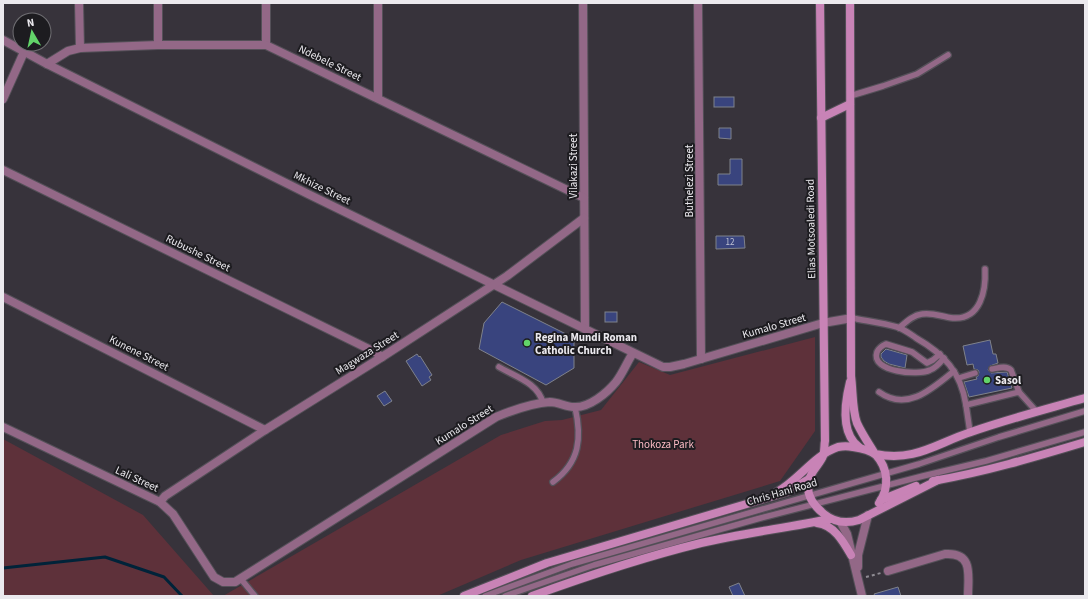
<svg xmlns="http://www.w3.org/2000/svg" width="1088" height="599" font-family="'Source Sans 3',sans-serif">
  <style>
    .green { fill: #5e313a }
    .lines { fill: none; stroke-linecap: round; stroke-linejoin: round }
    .stream { stroke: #002339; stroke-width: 3 }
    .building { fill: #39447e; stroke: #7f828b }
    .service-casing { stroke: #545058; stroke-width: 8 }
    .minor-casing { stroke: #545058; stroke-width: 10 }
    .secondary-casing { stroke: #545058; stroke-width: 10 }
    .path { stroke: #8f8c93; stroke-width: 2; stroke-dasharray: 3 3; stroke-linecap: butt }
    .service { stroke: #936887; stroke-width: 5.5 }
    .minor { stroke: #936887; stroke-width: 8 }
    .secondary { stroke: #c883b6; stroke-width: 8 }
    .poi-dot { fill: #62d469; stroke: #1d1c20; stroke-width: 1.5 }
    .labels { text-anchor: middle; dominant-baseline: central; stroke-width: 4; stroke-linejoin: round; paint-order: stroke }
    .number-label { font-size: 9px; fill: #bec0d2 }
    .street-label { font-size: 11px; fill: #ebe9ee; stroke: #1d1c20 }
    .poi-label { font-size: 11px; font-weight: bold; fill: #ebe9ee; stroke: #1d1c20; text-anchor: start }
    .park-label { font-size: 11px; fill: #fcbac4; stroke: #1d1c20 }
  </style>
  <rect width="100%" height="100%" fill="#37333b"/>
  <!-- green -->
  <g class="green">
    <path d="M815,337V431L780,481L521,560L437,596H223L501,435L545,421L562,420L601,410L639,362L670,375Z"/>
    <path d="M3,439L143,515L214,596H3Z"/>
  </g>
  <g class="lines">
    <!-- stream -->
    <path class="stream" d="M3,568L105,557L164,577L182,596"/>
  </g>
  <!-- building -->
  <g class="building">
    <rect x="714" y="97" width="20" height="10"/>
    <path d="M719,128H731V139L719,138Z"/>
    <path d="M730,159H742V185H718V174H730Z"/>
    <path d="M716,236H744L745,248L716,249Z"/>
    <path d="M502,302L574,338V368L546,385L479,349L484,323Z"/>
    <rect x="605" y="312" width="12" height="10"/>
    <path d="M990,340L993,354H996L998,363L990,366L988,370L991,373L1007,372L1012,388L969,397L964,382L977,379L976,377L978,376L979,372L978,370L974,369L973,364L967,365L963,346Z"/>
    <path d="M886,349L907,355L905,368L889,364L884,361L881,357V354Z"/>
    <path d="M417,354L419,357L420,356L432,375L429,377L431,380L422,386L406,361Z"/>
    <path d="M385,391L392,401L384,406L377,396Z"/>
    <path d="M739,583L745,596H733L729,587Z"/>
    <path d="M898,587L901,596H875L874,594Z"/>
  </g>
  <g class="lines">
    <defs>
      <g id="service">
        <path d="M850,96L883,86L917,74L948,55"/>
        <path d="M852,318C867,321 883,323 897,327C904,329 910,334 916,338C944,354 961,372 966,405"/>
        <path d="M899,328C906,322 913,315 922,314C933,312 942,317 953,318C981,320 986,290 985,269"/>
        <path d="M940,354L933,360L927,363L912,352L886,344C881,346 879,348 877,352C870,372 919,376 930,370C936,368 940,363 944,358"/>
        <path d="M499,367C516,377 538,383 543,403"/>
        <path d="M992,369C998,368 1006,365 1011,370L1019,392"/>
        <path d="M959,378L975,373"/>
        <path d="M879,392C907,412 932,389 954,371"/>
        <path d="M970,432L966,405L1019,392L1037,412"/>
        <path d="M553,482C580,462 582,438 575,407"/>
        <path d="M241,579L255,596"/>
        <path d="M485,596L572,564L919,464L999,437L1085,411"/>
        <path d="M505,596L594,565L757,519L923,476L986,461L1085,432"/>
      </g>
      <g id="minor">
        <path d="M79,3L80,48"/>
        <path d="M158,3V45"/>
        <path d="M266,3V45"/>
        <path d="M583,3L585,329"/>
        <path d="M698,3L701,359"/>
        <path d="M3,40L47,64L308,194L663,367H670L684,364L823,323L852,318"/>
        <path d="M47,64L68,51L80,48L158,45H266L584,198"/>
        <path d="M378,98V3"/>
        <path d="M3,99L24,52"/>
        <path d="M3,170L375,352L382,357"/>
        <path d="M3,297L265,430"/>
        <path d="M3,427L160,502L173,514L214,577L223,582H235L496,417C513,410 532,403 550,402C558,402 566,407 574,407C589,408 607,393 616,382C623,373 627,362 633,353"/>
        <path d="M160,502L165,496L265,430L382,357L507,276L584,218"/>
        <path d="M841,523L847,534L862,596"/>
        <path d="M858,567V555L868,515"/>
        <path d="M888,571L945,554C974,552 968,576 968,596"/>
      </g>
      <g id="secondary">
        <path d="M820,3L825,441C824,445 825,451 823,456C820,464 811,471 809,480C805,494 814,506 824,514C835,523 846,524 859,520L938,480"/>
        <path d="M850,3L851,376C853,390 852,410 857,423C862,434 869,444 875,454C915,462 935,444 971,432C1008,419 1047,409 1085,398"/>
        <path d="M821,118L850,104"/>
        <path d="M850,382C845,402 840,433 859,447"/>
        <path d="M933,481C985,472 1035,457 1085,442"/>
        <path d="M777,492C799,480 814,455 838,447C843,446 848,446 853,447C860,448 870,450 876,455C888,468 890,488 879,503"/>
        <path d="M881,500L916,486"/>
        <path d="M817,523C834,525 843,541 851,555"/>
        <path d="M464,596L547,563L787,492L809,479"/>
        <path d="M532,596C587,576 644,557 701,543C743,533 787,528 830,519"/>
      </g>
    </defs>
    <!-- service casing -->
    <use href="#service" class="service-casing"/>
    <!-- minor casing -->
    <use href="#minor" class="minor-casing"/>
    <!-- secondary casing -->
    <use href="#secondary" class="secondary-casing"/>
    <!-- path -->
    <path class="path" d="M866,577L881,573"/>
    <!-- service -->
    <use href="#service" class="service"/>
    <!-- minor -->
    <use href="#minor" class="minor"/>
    <!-- secondary -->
    <use href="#secondary" class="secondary"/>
  </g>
  <!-- markers -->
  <g class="poi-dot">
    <circle cx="527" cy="343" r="4"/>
    <circle cx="987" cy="380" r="4"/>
  </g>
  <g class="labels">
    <!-- number labels -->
    <g class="number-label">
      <text x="730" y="242">12</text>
    </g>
    <!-- street labels -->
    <g class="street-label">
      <text transform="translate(330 63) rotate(26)">Ndebele Street</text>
      <text transform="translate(573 166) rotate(-90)">Vilakazi Street</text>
      <text transform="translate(689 181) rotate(-90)">Buthelezi Street</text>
      <text transform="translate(322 188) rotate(26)">Mkhize Street</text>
      <text transform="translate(811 229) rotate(-91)">Elias Motsoaledi Road</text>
      <text transform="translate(198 253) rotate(26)">Rubushe Street</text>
      <text transform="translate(774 326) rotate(-16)">Kumalo Street</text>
      <text transform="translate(139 353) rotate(27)">Kunene Street</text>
      <text transform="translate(367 353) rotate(-32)">Magwaza Street</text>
      <text transform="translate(464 425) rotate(-32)">Kumalo Street</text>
      <text transform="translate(137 479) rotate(25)">Lali Street</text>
      <text transform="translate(782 492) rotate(-16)">Chris Hani Road</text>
    </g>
    <!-- poi labels -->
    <g class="poi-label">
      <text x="535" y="337">Regina Mundi Roman<tspan x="535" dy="13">Catholic Church</tspan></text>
      <text x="995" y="380">Sasol</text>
    </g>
    <!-- park labels -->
    <g class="park-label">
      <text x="663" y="444">Thokoza Park</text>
    </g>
  </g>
  <!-- border -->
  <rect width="1088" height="599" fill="none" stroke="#ebe9ee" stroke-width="8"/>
  <!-- north arrow -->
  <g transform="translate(32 32) rotate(351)"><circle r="19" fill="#1d1c20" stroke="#6f6e72"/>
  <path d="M0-3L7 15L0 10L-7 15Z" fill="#62d469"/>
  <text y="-6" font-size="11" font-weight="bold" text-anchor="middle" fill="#ebe9ee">N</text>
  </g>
</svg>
